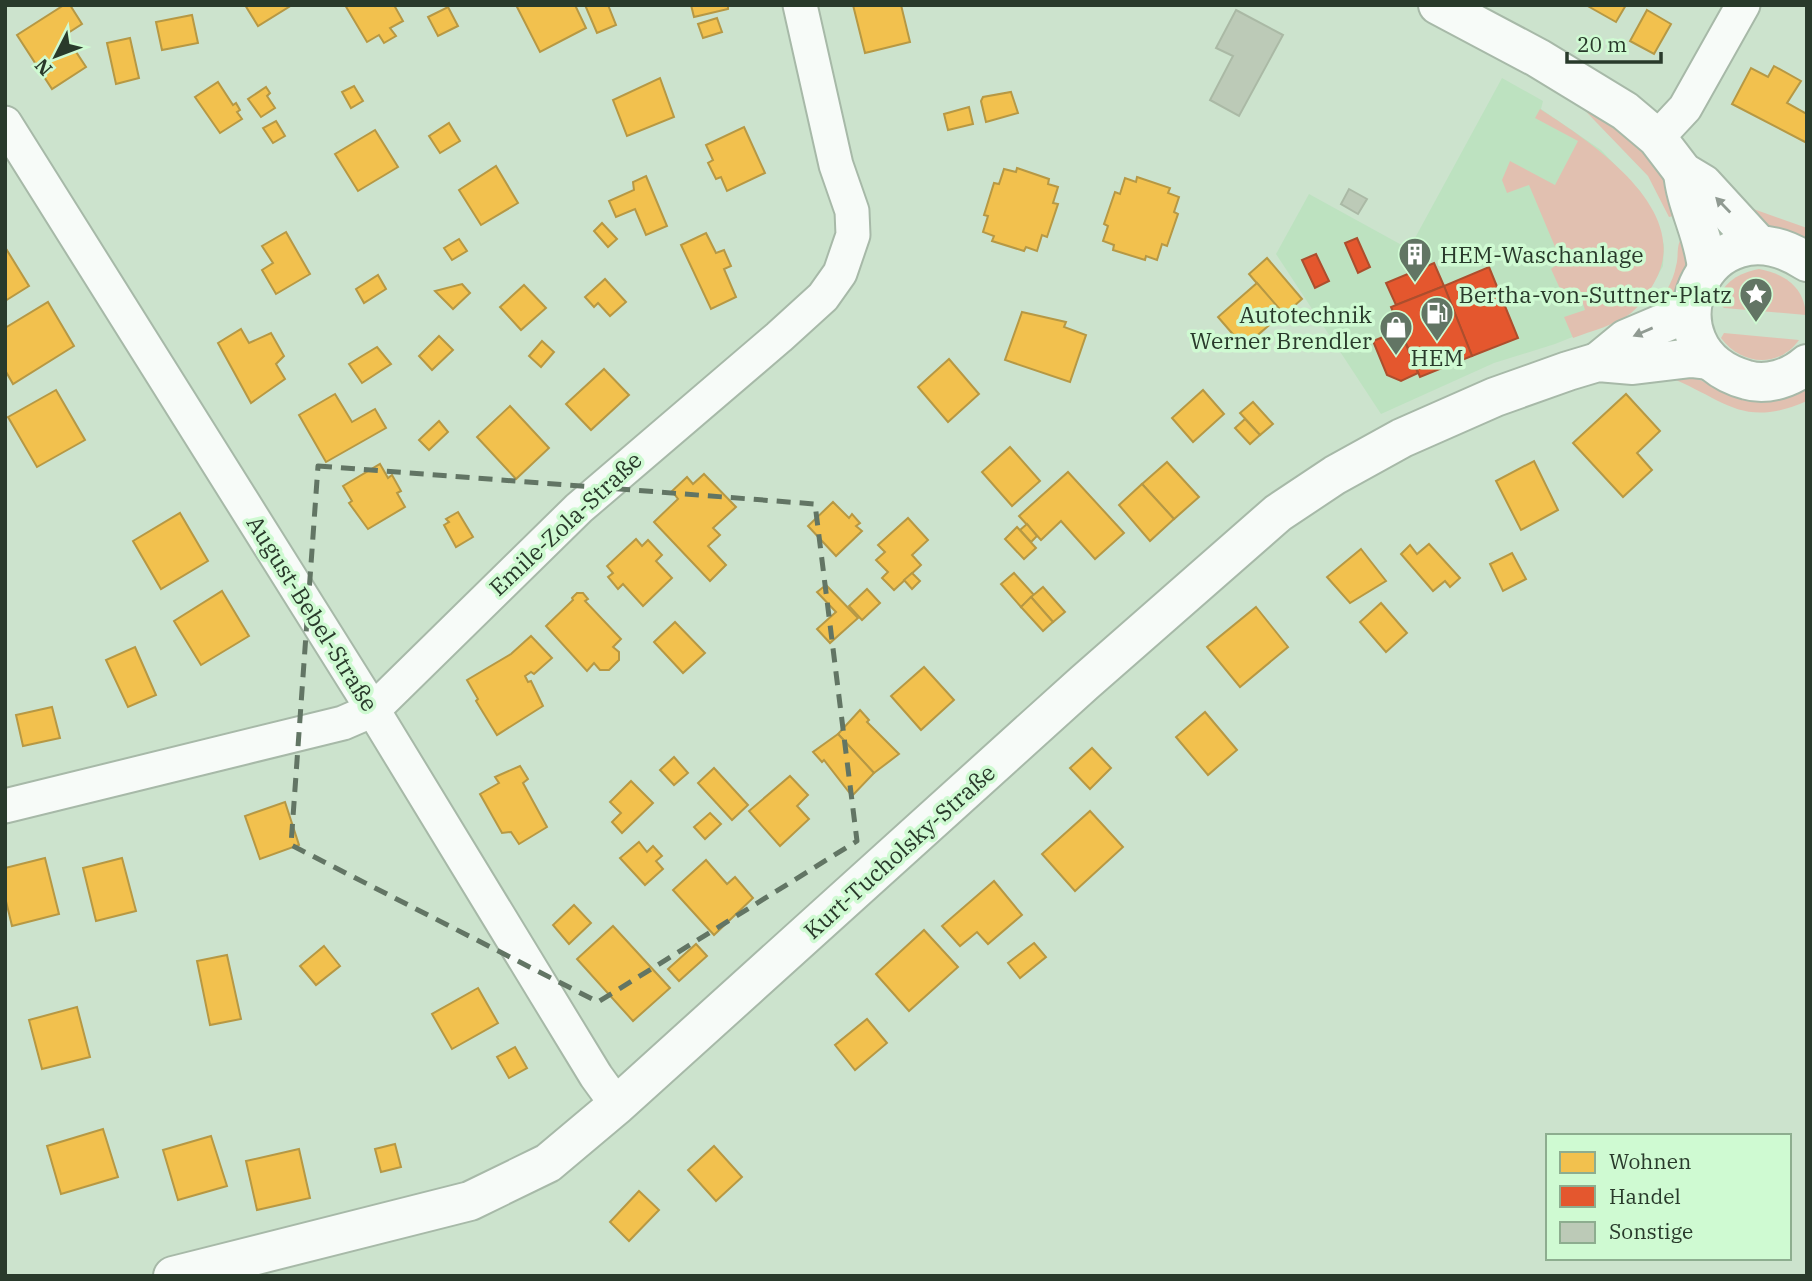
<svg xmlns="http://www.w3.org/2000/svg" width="1812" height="1281" font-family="'IBM Plex Serif',serif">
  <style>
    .built { fill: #bde2c0 }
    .green { fill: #e1c0b0 }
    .homes { fill: #f2c14e; stroke: #b69844; stroke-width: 2 }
    .shops { fill: #e4572e; stroke: #ac4e2d; stroke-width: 2 }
    .building { fill: #bccab7; stroke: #aab9a5; stroke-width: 2 }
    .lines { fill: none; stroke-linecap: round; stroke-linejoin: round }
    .minor-casing { stroke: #a7b9a8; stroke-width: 37 }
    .secondary-casing { stroke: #a7b9a8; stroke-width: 42 }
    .minor { stroke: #f7fbf8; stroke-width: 33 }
    .secondary { stroke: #f7fbf8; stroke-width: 38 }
    .oneway { fill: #909a92 }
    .marked { fill: none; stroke: #627564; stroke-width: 5; stroke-dasharray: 14 9; stroke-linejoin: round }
    .labels { text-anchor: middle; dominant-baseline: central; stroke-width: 7; stroke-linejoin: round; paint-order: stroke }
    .poi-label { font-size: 23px; fill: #293a2b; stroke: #cffad2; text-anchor: end }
    .street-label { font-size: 23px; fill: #293a2b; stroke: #cffad2 }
  </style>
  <rect width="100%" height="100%" fill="#cce3cd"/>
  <!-- built -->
  <path class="built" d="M1502,78L1543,101L1541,109L1601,150L1640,191L1654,214L1664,245L1663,266L1647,295L1630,314L1555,344L1494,363L1381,414L1276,254L1309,194L1409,249Z"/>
  <!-- green -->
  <g class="green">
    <path d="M1570,95C1612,124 1668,161 1678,215L1669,217L1648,176Z"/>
    <path d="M1540,109C1591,142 1696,211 1654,283C1648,294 1641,305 1631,313C1616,325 1591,331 1573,338L1564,317L1585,310L1578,288L1561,291L1551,269L1561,261L1529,185L1507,193L1502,180L1510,161L1555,185L1578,141L1535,118Z"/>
    <path d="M1745,206L1807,228V243L1766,227Z"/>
    <path d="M1681,239L1690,245C1686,280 1682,292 1652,311C1663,297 1673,283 1676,266C1679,256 1676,247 1681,239Z"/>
    <path d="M1759,269C1785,274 1804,287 1806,315L1724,308L1717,302C1724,281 1739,273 1759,269Z"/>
    <path d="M1724,333L1799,340C1778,369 1741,365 1721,338Z"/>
    <path d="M1685,372L1725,393L1749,400L1807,387V401C1741,430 1724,398 1668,377Z"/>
  </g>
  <!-- homes -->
  <g class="homes">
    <path d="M64,5H70L82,24L65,35L86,67L52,89L17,35Z"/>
    <path d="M245,5H292L258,26Z"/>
    <path d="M345,5H394L403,21L390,28L396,36L384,43L379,35L367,42Z"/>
    <path d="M516,5H575L586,28L540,52Z"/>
    <path d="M585,5H608L616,25L597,33Z"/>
    <path d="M691,5H728V9L694,17Z"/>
    <path d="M853,5H901L910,42L865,53Z"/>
    <path d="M1586,5H1626L1616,22Z"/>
    <path d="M448,7L458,26L438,36L428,17Z"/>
    <path d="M1647,10L1671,24L1654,54L1630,41Z"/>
    <path d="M192,15L198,43L162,50L156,22Z"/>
    <path d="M717,18L722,32L703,38L698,24Z"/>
    <path d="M130,38L139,78L116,84L107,43Z"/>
    <path d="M1774,66L1801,81L1787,103L1807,114V143L1732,104L1751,68L1768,77Z"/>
    <path d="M660,78L674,117L627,136L613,100Z"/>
    <path d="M218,82L233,105L236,103L240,110L237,112L242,119L220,133L195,97Z"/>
    <path d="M354,86L363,101L351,108L342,92Z"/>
    <path d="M266,87L270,93L267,96L275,108L261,117L248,99Z"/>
    <path d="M1011,92L1018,113L986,122L981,101L983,97Z"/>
    <path d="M969,107L973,124L948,130L944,114Z"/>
    <path d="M276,121L285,136L273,143L263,128Z"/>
    <path d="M449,123L460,141L440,153L429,136Z"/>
    <path d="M744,127L765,173L727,191L721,177L716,179L708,163L713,160L706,145Z"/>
    <path d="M375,130L398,167L358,191L335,154Z"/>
    <path d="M496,166L518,203L481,225L459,190Z"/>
    <path d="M1017,168L1049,179L1048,184L1058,187L1053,203L1058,204L1047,237L1042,235L1037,251L1026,247L1024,251L992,241L994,236L983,232L988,216L984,215L994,183L999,184L1004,169L1016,172Z"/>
    <path d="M646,176L667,226L646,235L635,209L616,217L609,201L634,190L633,182Z"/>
    <path d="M1137,177L1170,188L1168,193L1179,197L1174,212L1178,214L1167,246L1162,244L1157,260L1146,256L1145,260L1113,250L1114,245L1103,241L1108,226L1104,224L1115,192L1120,194L1125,178L1136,182Z"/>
    <path d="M602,223L617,239L608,247L594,231Z"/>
    <path d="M286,232L310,274L276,294L262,270L273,263L262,246Z"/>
    <path d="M706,233L716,253L724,250L731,266L724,269L736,297L711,309L681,245Z"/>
    <path d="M459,239L467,251L452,260L444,248Z"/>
    <path d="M5,247L29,286L5,301Z"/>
    <path d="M1267,258L1302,299L1284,315L1249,274Z"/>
    <path d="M378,275L386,289L364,303L356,289Z"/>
    <path d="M605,279L626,302L610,316L598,303L594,307L585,297Z"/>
    <path d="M1257,283L1283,313L1244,347L1218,317Z"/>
    <path d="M462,284L470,293L453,309L435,291Z"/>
    <path d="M524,285L546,308L521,330L500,307Z"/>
    <path d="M48,302L74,346L13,384L5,370V328Z"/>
    <path d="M1022,312L1066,322L1064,327L1086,335L1070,382L1005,360Z"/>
    <path d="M241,329L249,343L271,333L284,356L276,364L285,379L251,403L218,343Z"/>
    <path d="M439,336L453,350L432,370L419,356Z"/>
    <path d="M542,341L554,352L541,367L529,356Z"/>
    <path d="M377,347L391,364L362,383L349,364Z"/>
    <path d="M949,359L979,394L948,422L918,387Z"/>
    <path d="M604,369L629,395L591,430L566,404Z"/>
    <path d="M56,390L85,440L37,467L8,417Z"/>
    <path d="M1203,390L1224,414L1193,442L1172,418Z"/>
    <path d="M335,394L352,422L375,409L386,428L326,462L299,415Z"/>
    <path d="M1626,394L1660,431L1637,453L1652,470L1623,497L1573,443Z"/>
    <path d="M1253,402L1273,424L1260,435L1240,413Z"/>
    <path d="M510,406L549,448L516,479L477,437Z"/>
    <path d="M1245,419L1260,435L1250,444L1235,428Z"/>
    <path d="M439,421L448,432L429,450L419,440Z"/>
    <path d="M1010,447L1040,481L1012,506L982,472Z"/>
    <path d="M1534,461L1558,510L1521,530L1496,481Z"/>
    <path d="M1167,462L1199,497L1174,519L1142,484Z"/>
    <path d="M380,464L388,478L392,475L401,491L397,493L405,507L368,529L349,503L352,501L343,486Z"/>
    <path d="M1068,472L1124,533L1095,559L1061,521L1041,540L1019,516Z"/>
    <path d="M704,474L736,507L713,528L720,535L708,546L726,565L710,581L654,522L678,499L672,491L687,477L693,484Z"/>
    <path d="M1142,484L1174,519L1150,541L1119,505Z"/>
    <path d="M833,502L849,518L852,514L860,523L856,526L862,531L836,556L808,526Z"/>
    <path d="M458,512L473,537L456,547L444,525L449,522L446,519Z"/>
    <path d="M180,513L208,561L161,589L133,541Z"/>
    <path d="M908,518L928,540L912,555L921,565L894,590L882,578L888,572L876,560L885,552L878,545Z"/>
    <path d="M1027,524L1037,536L1031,542L1020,530Z"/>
    <path d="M1017,527L1036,548L1024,559L1005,539Z"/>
    <path d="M636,539L642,546L648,540L662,555L656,561L672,578L643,606L623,584L618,589L608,577L613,573L607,566Z"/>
    <path d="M1429,544L1460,578L1450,587L1445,581L1433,591L1401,554L1410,545L1417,554Z"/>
    <path d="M1361,549L1386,581L1350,603L1327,577Z"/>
    <path d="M1512,553L1526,579L1503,591L1490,564Z"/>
    <path d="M912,573L920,581L912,589L904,580Z"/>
    <path d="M1014,573L1034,595L1021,607L1001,584Z"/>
    <path d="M826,585L858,618L830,643L817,629L836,612L817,592Z"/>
    <path d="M1043,587L1065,612L1053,622L1031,597Z"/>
    <path d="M867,589L880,603L862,620L849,606Z"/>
    <path d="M222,591L249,636L201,665L174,621Z"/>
    <path d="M577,593H583L588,599L585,601L621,639L613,647L619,652V660L609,670H600L594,663L587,671L546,626L573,600L572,598Z"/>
    <path d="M1031,597L1053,622L1043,631L1021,607Z"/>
    <path d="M1381,603L1407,633L1386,652L1360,622Z"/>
    <path d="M1256,607L1288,647L1240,687L1207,647Z"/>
    <path d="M675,622L705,653L683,673L654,642Z"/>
    <path d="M531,636L552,658L534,674L531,672L525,676L528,682L531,681L543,706L497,735L476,701L478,699L467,680L511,654Z"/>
    <path d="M135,647L156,695L128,707L106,660Z"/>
    <path d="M924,667L954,700L921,730L891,696Z"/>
    <path d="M52,707L60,738L23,746L16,715Z"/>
    <path d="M860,710L869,720L867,722L899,754L874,773L838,734Z"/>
    <path d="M1205,712L1237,750L1208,775L1176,737Z"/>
    <path d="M838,734L874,773L852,796L824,760L822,762L813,752Z"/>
    <path d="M1092,748L1111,768L1090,789L1070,768Z"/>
    <path d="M674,757L688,773L674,785L660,770Z"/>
    <path d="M520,766L528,779L523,783L547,827L519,844L511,832L502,833L480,794L499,783L495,777Z"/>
    <path d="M714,768L748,805L732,820L698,783Z"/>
    <path d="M790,776L808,795L797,806L809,819L780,846L749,811Z"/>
    <path d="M631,781L653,803L622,833L612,822L621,813L610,802Z"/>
    <path d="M285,802L299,845L260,859L245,816Z"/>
    <path d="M1090,811L1123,847L1075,891L1042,854Z"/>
    <path d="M710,813L721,824L705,839L694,827Z"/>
    <path d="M639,842L647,852L653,846L662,856L656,861L663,869L645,885L620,858Z"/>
    <path d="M45,858L59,914L12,926L5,897V868Z"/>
    <path d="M122,858L136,911L96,921L83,868Z"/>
    <path d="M706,860L727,884L735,877L753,898L714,935L673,890Z"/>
    <path d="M994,881L1022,915L988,944L977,932L960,946L942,926Z"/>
    <path d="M574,905L591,923L569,944L553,925Z"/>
    <path d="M613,926L670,988L633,1021L577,959Z"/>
    <path d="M924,930L958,967L909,1011L876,974Z"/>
    <path d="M1034,943L1046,957L1020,978L1008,963Z"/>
    <path d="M696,944L707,956L679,981L668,969Z"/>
    <path d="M324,946L340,966L316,985L300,966Z"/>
    <path d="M227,955L241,1019L210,1025L197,961Z"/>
    <path d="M478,988L498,1023L452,1049L432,1014Z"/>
    <path d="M77,1007L90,1057L42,1069L29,1020Z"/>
    <path d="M867,1019L887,1043L855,1070L835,1045Z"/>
    <path d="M515,1047L527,1068L509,1078L497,1057Z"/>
    <path d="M103,1129L118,1177L61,1194L47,1146Z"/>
    <path d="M211,1136L227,1186L178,1200L163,1150Z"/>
    <path d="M395,1144L401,1167L381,1172L375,1149Z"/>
    <path d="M714,1146L742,1177L716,1201L688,1170Z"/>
    <path d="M299,1149L310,1198L257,1210L246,1161Z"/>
    <path d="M639,1191L659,1210L629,1241L610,1222Z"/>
  </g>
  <!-- shops -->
  <g class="shops">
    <path d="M1357,238L1370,267L1358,273L1345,243Z"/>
    <path d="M1316,254L1329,281L1315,288L1302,260Z"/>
    <path d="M1434,263L1444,286L1396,305L1386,283Z"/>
    <path d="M1489,267L1518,338L1472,356L1444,286Z"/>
    <path d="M1444,286L1472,356L1420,377L1391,307Z"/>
    <path d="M1400,330L1418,373L1401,381L1387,375L1373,341Z"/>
  </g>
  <!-- building -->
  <g class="building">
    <path d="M1236,10L1283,35L1239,116L1210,100L1233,56L1216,48Z"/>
    <path d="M1349,189L1367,199L1358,214L1341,204Z"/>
  </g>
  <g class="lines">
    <defs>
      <g id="minor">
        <path d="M5,123L373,710L596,1076L617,1105"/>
        <path d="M1657,138L1685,108L1743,5"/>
        <path d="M5,806L343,723L373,710L579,508L779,337L823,297L840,273L853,235L852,211L836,165L800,5"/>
      </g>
      <g id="secondary">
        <path d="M1438,5L1538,58L1625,111L1657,138L1683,172L1703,184L1758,244"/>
        <path d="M1683,172C1686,206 1704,234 1707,269"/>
        <path d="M1807,262C1704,195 1640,351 1747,380C1767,386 1791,378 1807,364"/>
        <path d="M1598,362L1626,339L1678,317L1691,307"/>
        <path d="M173,1276L470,1201L548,1163L617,1105L1084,683L1278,513L1335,475L1402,438L1495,397L1568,371L1598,362L1633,365L1691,358L1708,360"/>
      </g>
    </defs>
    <!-- minor casing -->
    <use href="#minor" class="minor-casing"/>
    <!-- secondary casing -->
    <use href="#secondary" class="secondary-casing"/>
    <!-- minor -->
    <use href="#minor" class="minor"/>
    <!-- secondary -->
    <use href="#secondary" class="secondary"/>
  </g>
  <!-- one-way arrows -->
  <defs><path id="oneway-solid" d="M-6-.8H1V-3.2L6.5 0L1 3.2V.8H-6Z" transform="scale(1.75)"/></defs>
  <g class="oneway">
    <use href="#oneway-solid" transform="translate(1723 205) rotate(-134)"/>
    <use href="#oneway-solid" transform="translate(1643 332) rotate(157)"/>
  </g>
  <!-- marked area -->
  <path class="marked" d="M318,466L815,504L857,841L598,1002L291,845Z"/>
  <!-- icons -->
  <defs>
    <symbol id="building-pin" viewBox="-11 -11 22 30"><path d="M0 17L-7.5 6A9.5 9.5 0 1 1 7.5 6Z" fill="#627564" stroke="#cffad2"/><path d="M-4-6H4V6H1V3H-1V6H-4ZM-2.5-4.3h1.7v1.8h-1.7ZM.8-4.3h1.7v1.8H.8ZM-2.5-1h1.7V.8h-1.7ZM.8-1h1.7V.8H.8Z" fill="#fff"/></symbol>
    <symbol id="sight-pin" viewBox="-11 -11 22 30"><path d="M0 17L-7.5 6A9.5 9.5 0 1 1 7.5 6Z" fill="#627564" stroke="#cffad2"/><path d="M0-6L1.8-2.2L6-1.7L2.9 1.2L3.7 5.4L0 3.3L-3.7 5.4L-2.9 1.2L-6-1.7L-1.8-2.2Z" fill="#fff"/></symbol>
    <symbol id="fuel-pin" viewBox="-11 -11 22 30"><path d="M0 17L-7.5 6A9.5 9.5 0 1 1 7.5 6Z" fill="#627564" stroke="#cffad2"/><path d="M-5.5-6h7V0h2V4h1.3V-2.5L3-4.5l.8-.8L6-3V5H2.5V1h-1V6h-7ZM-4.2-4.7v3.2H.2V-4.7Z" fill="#fff"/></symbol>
    <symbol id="shop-pin" viewBox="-11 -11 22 30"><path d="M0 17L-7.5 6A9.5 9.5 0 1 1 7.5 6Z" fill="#627564" stroke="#cffad2"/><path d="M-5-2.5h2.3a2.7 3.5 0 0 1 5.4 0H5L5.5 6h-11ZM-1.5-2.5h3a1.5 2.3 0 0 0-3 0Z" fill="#fff"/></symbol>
  </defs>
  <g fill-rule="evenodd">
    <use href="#building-pin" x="1396" y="235" width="38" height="52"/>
    <use href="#sight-pin" x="1737" y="275" width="38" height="52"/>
    <use href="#fuel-pin" x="1418" y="294" width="38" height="52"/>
    <use href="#shop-pin" x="1377" y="308" width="38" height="52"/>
  </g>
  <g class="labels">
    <!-- poi labels -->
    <g class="poi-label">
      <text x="1440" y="254" text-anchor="start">HEM-Waschanlage</text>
      <text x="1732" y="294">Bertha-von-Suttner-Platz</text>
      <text x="1372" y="314">Autotechnik<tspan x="1372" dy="26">Werner Brendler</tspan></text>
      <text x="1437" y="357" text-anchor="middle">HEM</text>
    </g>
    <!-- street labels -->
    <g class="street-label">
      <text transform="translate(565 523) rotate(-43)">Emile-Zola-Straße</text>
      <text transform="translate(313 613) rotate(58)">August-Bebel-Straße</text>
      <text transform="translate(899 851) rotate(-42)">Kurt-Tucholsky-Straße</text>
    </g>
  </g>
  <!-- border -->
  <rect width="1812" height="1281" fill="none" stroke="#293a2b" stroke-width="14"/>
  <!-- legend -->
  <rect x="1546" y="1134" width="245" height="126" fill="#cffad2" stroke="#8dad8f" stroke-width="2"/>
  <rect x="1560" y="1152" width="35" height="21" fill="#f2c14e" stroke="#8dad8f" stroke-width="2"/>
  <text x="1609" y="1169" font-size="21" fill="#293a2b">Wohnen</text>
  <rect x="1560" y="1186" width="35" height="21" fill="#e4572e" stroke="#8dad8f" stroke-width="2"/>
  <text x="1609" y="1204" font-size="21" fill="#293a2b">Handel</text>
  <rect x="1560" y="1222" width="35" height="21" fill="#bccab7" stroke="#8dad8f" stroke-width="2"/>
  <text x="1609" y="1239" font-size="21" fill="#293a2b">Sonstige</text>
  <!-- north arrow -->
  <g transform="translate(56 56) rotate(228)" stroke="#cffad2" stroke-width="5" paint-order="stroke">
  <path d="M0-5L12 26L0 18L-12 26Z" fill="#293a2b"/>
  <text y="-10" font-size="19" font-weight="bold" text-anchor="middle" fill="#293a2b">N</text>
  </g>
  <!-- scale -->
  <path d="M1567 52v10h94v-10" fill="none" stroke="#293a2b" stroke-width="3.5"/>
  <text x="1577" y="52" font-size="21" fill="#293a2b" stroke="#cffad2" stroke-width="5" paint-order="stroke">20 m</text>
</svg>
